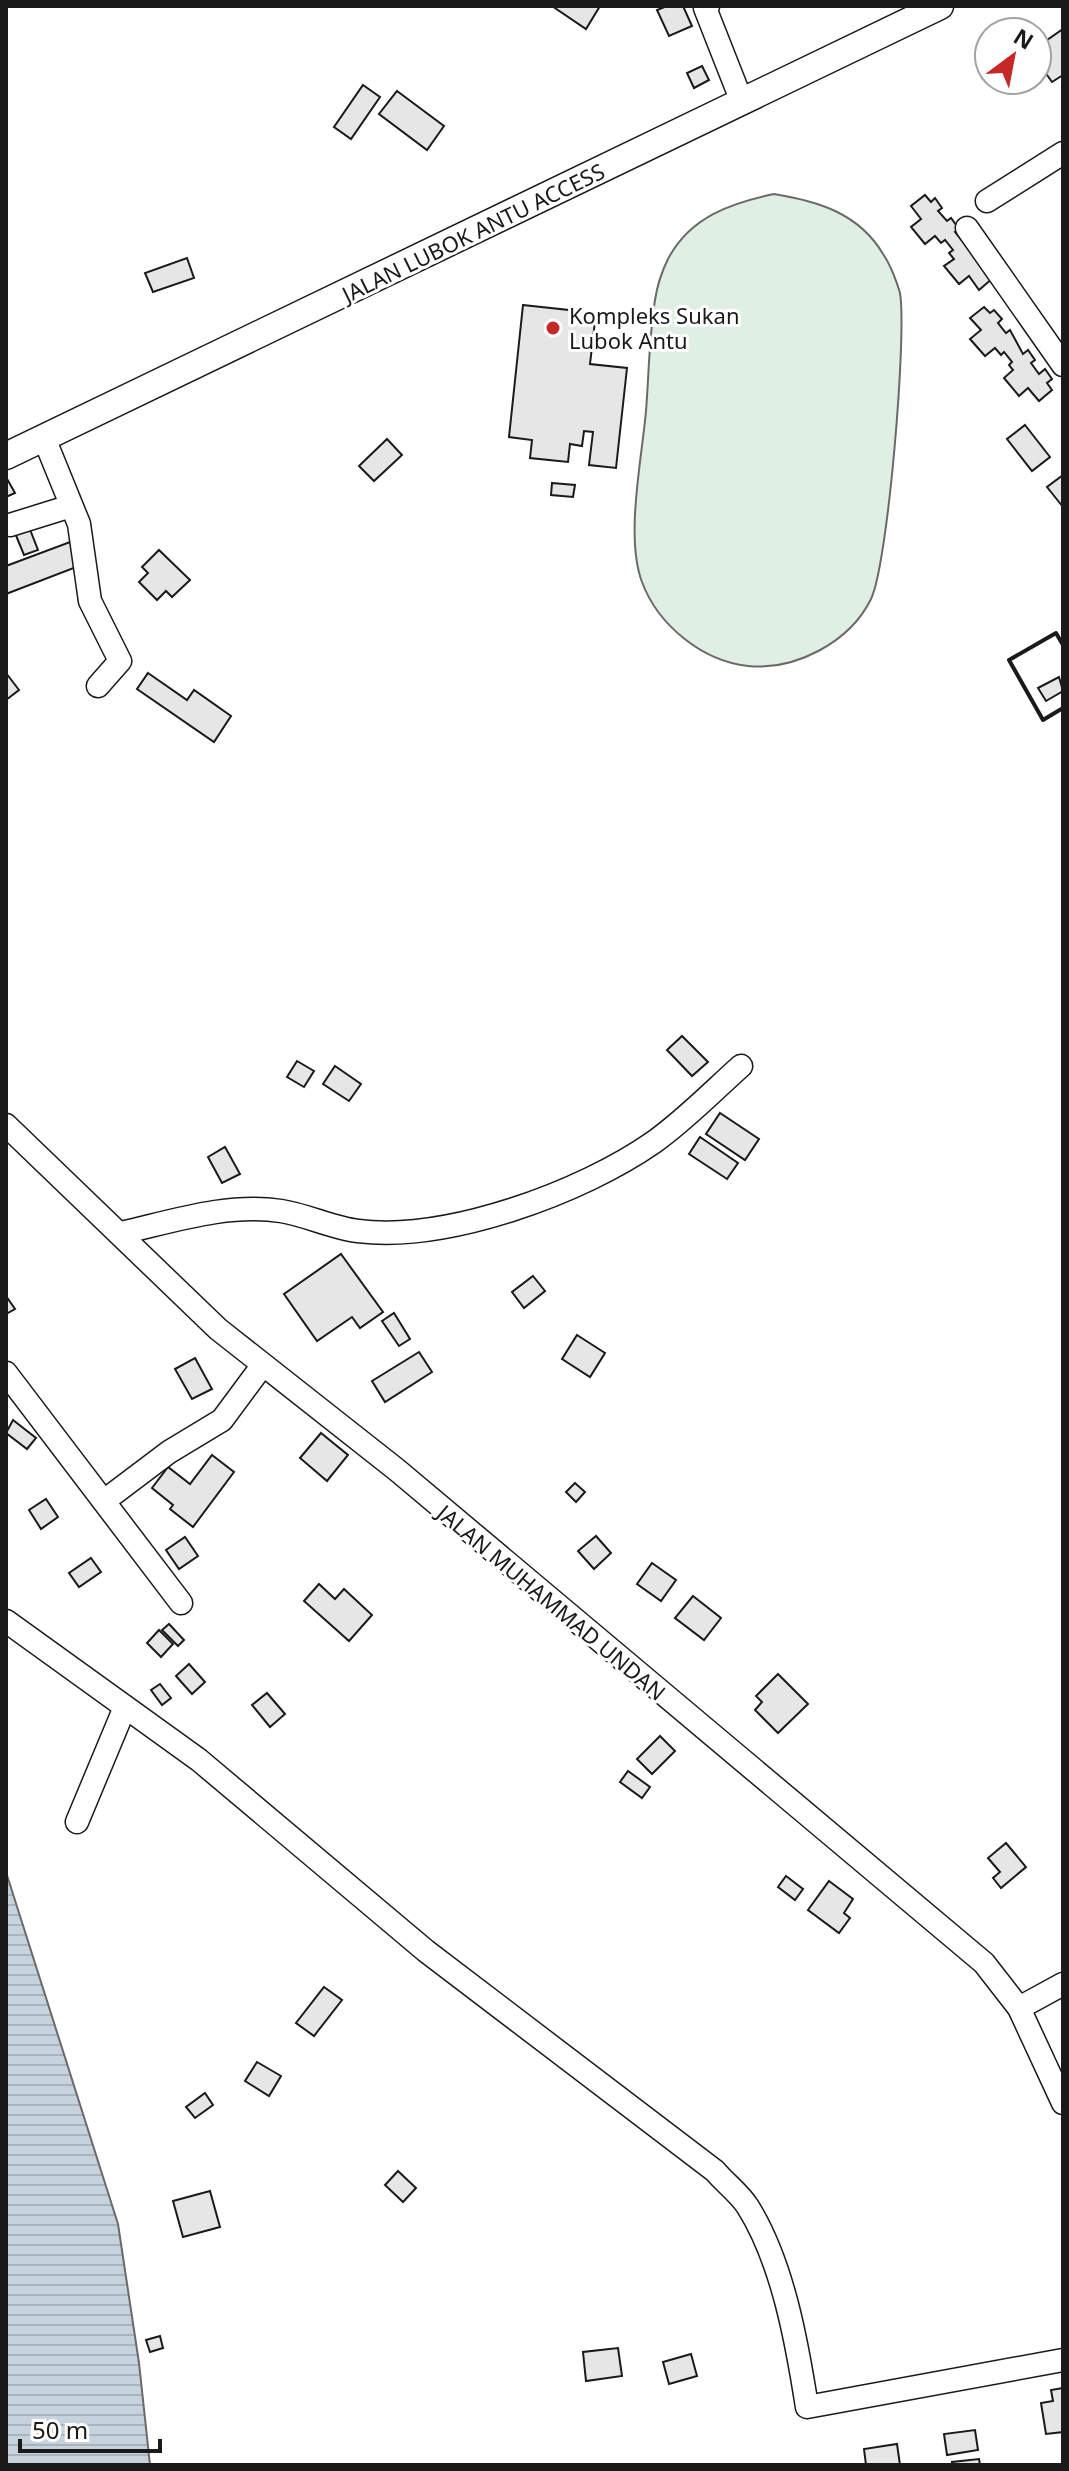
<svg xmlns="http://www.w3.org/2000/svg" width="1069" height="2471" font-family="'Noto Sans',sans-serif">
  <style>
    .grass { fill: #e0efe3; stroke: #6a6a6a; stroke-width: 2 }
    .water { fill: url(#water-rules); stroke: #6a6a6a; stroke-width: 2 }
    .building { fill: #e6e6e6; stroke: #1a1a1a; stroke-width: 2 }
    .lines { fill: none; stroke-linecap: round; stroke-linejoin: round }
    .minor-casing { stroke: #1a1a1a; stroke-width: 25 }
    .major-casing { stroke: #1a1a1a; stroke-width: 29 }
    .minor { stroke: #fff; stroke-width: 22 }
    .major { stroke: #fff; stroke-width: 26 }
    .wall { stroke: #1a1a1a; stroke-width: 4 }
    .poi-dot { fill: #c62828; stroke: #fff; stroke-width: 3 }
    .labels { text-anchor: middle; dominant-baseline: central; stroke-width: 6; stroke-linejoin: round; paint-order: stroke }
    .street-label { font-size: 22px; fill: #1a1a1a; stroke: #fff }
    .poi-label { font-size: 22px; fill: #1a1a1a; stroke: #fff; text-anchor: start }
  </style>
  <defs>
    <pattern id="water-rules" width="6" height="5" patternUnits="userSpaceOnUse" patternTransform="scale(2)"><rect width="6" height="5" fill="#c6d2dc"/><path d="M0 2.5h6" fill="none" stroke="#aab4bc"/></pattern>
  </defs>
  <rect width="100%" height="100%" fill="#fff"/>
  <!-- grass -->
  <path class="grass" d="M774,194C817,201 859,213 883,254C890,264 897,282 900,293C907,334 888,564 871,599C850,642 795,671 748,666C702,661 658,625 642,582C625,537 642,458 646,411C649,374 649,336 655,300C657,287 662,271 668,259C690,217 731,203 774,194Z"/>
  <!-- water -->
  <path class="water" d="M6,1872L118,2224L139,2363L150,2465H6Z"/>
  <!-- building -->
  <g class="building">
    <path d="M552,6H600L586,29Z"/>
    <path d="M667,6H683L692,26L669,36L657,10Z"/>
    <path d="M1063,29V75L1052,82L1037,61V47Z"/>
    <path d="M702,66L709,80L694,88L687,73Z"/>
    <path d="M363,85L380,97L351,139L334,127Z"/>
    <path d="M397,91L444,126L427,150L379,114Z"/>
    <path d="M925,195L931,202L935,198L942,208L938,211L947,221L951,218L959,229L955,232L993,278L979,290L969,276L959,284L944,266L954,259L949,253L953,250L945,240L941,243L935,236L925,244L911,227L921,219L911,206Z"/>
    <path d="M187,258L194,278L153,292L145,273Z"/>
    <path d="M523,305L596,313L590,364L627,368L616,468L589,465L593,432L584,431L582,446L570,444L568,462L530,458L532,440L509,437Z"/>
    <path d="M984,307L990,313L994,310L1002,319L998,323L1006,333L1010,330L1023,354L1028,350L1035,360L1031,363L1039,374L1045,369L1052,379L1047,383L1052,390L1039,401L1028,388L1019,396L1004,378L1013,370L1009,365L1012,362L1004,352L1001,355L995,348L985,356L970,339L981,330L970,318Z"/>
    <path d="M1025,425L1050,457L1032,471L1007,439Z"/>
    <path d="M387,439L402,455L374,481L359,466Z"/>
    <path d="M1063,475V507L1047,487Z"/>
    <path d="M6,477L15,493L6,497Z"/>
    <path d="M552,483L575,485L573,497L551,495Z"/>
    <path d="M29,527L38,550L24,555L15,533Z"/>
    <path d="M70,542L79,566L6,594V566Z"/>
    <path d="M159,550L190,580L172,597L166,591L157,600L139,582L148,573L142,567Z"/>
    <path d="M6,673L19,690L6,700Z"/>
    <path d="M148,673L187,700L194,690L231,716L214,742L137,689Z"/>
    <path d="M1059,677L1063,691L1046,701L1038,688Z"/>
    <path d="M682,1036L708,1062L692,1076L667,1050Z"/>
    <path d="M297,1061L314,1071L304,1087L287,1077Z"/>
    <path d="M335,1066L361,1084L349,1101L323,1084Z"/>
    <path d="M720,1113L759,1139L745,1160L706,1134Z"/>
    <path d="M700,1137L738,1163L727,1179L689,1154Z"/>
    <path d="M225,1147L240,1174L222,1183L208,1157Z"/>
    <path d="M341,1254L383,1312L360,1328L352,1317L317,1341L284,1294Z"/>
    <path d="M533,1276L545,1291L524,1308L512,1292Z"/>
    <path d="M6,1296L15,1309L6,1314Z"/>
    <path d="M394,1313L410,1339L399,1346L382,1321Z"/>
    <path d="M577,1335L605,1353L590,1377L562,1359Z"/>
    <path d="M419,1352L432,1372L385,1402L372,1381Z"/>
    <path d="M195,1358L212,1389L192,1399L175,1369Z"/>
    <path d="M13,1420L36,1438L27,1449L6,1433Z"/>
    <path d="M321,1433L348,1455L327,1481L300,1458Z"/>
    <path d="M212,1455L234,1472L193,1527L170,1509L173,1505L152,1488L168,1467L190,1484Z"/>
    <path d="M575,1483L585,1492L576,1502L566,1492Z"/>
    <path d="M46,1499L58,1517L41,1529L29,1510Z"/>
    <path d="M596,1536L611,1553L594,1569L578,1551Z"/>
    <path d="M185,1537L198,1556L179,1569L166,1550Z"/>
    <path d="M91,1558L101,1572L79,1587L69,1573Z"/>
    <path d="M652,1563L676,1580L661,1601L637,1584Z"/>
    <path d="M319,1584L335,1599L344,1589L372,1615L349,1641L304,1601Z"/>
    <path d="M693,1596L721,1618L704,1640L675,1618Z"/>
    <path d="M169,1624L184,1640L178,1646L162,1630Z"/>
    <path d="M159,1630L173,1644L161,1657L147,1643Z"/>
    <path d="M189,1664L205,1682L192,1694L176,1676Z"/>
    <path d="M778,1674L808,1704L778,1733L755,1710L762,1702L756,1696Z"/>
    <path d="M160,1684L171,1698L162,1705L151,1690Z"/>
    <path d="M267,1693L285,1714L270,1727L252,1705Z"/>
    <path d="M660,1736L675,1751L652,1774L637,1759Z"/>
    <path d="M628,1771L650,1787L642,1798L620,1782Z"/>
    <path d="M1006,1843L1026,1867L1001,1888L993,1878L1000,1872L988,1858Z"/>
    <path d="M786,1876L803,1889L795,1900L778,1887Z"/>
    <path d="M829,1881L853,1899L844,1913L850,1918L839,1933L808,1910Z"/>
    <path d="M324,1987L342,2000L314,2036L296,2023Z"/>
    <path d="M257,2062L281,2076L269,2096L245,2081Z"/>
    <path d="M205,2093L213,2105L195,2118L186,2107Z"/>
    <path d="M398,2171L416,2188L403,2202L385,2185Z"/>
    <path d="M210,2191L220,2227L183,2237L173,2201Z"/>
    <path d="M160,2336L163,2348L150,2352L146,2340Z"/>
    <path d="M618,2348L622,2376L586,2381L583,2352Z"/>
    <path d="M691,2354L697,2376L669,2384L663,2362Z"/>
    <path d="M1063,2388V2432L1046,2434L1041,2403L1053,2401L1051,2390Z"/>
    <path d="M975,2430L978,2450L947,2455L944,2434Z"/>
    <path d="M897,2444L900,2465H866L864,2449Z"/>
    <path d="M979,2459L980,2465H952V2462Z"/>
  </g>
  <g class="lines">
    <defs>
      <g id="minor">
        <path d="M708,6L705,8L742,102"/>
        <path d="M987,201L1063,153"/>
        <path d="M967,228L1063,365"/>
        <path d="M44,438L79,524L90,601L120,661L98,686"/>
        <path d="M10,525L71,506"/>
        <path d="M6,1125L218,1329L397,1470L984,1963L1019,2008L1063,2103"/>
        <path d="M121,1233C174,1221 227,1203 281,1211C307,1215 332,1228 358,1231C447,1242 581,1193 654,1142C685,1120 713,1091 741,1066"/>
        <path d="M6,1373L181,1603"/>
        <path d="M104,1501L169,1452L222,1420L262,1366"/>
        <path d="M6,1621L199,1760L426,1951L715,2171C725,2183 740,2194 748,2207C783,2263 797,2343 807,2407L1063,2360"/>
        <path d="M77,1822L125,1707"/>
        <path d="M1019,2008L1063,1984"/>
      </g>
      <path id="major" d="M6,456L940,6"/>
    </defs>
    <!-- minor casing -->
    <use href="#minor" class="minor-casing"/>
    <!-- major casing -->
    <use href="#major" class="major-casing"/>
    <!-- minor -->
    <use href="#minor" class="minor"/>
    <!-- major -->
    <use href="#major" class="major"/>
    <!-- wall -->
    <path class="wall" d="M1063,645L1056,633L1009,660L1043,720L1063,708"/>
  </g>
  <!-- markers -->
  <circle class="poi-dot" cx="553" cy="328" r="8"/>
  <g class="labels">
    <!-- street labels -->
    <g class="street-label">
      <text transform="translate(473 232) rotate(-26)">JALAN LUBOK ANTU ACCESS</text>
      <text transform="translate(552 1602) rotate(40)">JALAN MUHAMMAD UNDAN</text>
    </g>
    <!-- poi labels -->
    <g class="poi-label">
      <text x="569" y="315">Kompleks Sukan<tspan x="569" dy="25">Lubok Antu</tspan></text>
    </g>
  </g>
  <!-- border -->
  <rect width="1069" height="2471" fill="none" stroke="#1a1a1a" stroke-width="16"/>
  <!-- north arrow -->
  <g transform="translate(1013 56) rotate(32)"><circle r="38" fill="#ffffff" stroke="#a3a3a3" stroke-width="2"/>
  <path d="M0-6L14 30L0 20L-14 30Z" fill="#c62828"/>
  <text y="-12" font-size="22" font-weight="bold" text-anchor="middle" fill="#1a1a1a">N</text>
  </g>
  <!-- scale -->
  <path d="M20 2439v12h140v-12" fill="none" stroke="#1a1a1a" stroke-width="4"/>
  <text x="32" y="2439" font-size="24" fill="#1a1a1a" stroke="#ffffff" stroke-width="6" paint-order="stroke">50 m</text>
</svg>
